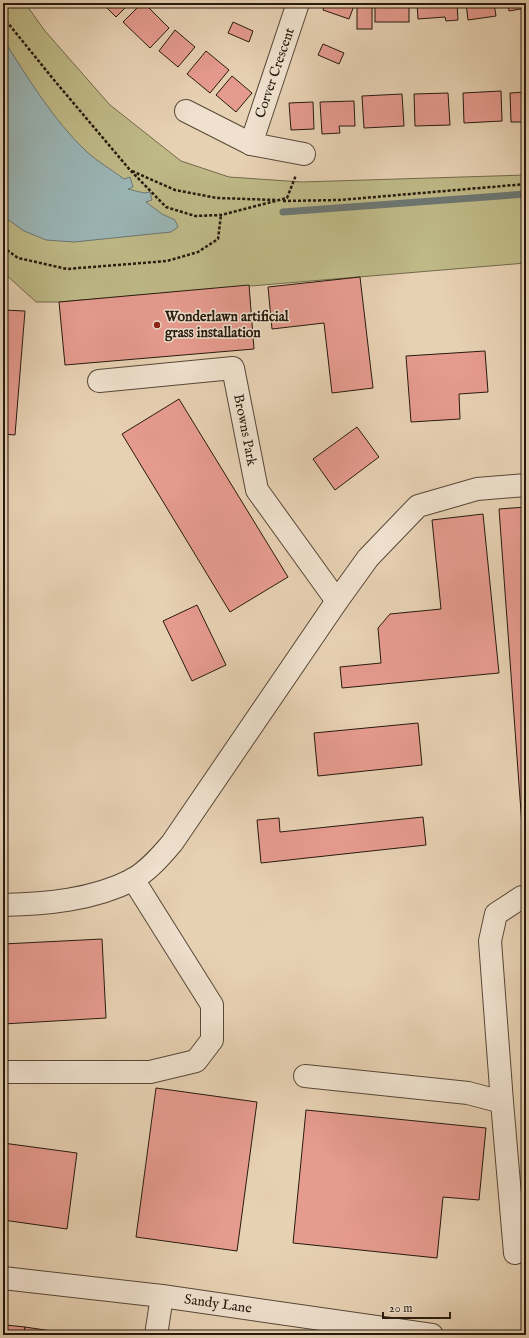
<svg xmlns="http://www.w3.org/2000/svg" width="529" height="1338" font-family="'IM FELL English',serif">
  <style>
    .green { fill: #beb987; stroke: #726a4a }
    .water { fill: #9ab5b5; stroke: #6c7772 }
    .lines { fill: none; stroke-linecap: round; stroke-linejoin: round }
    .stream { stroke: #6c7772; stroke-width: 7 }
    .building { fill: #e69b8f; stroke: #271a0e }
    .minor-casing { stroke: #574837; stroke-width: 24 }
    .path { stroke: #271a0e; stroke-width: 2.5; stroke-dasharray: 3 2; stroke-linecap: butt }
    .minor { stroke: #efe1ce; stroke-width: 22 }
    .poi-dot { fill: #8f2418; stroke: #efe1ce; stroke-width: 1.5 }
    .labels { text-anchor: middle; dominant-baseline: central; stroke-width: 3; stroke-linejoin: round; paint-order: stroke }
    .street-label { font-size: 14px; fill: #271a0e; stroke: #efe1ce }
    .poi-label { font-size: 14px; font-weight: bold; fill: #271a0e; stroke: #efe1ce; text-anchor: start }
  </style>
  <rect width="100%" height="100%" fill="#e7d1b3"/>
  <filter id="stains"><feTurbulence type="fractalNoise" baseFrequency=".005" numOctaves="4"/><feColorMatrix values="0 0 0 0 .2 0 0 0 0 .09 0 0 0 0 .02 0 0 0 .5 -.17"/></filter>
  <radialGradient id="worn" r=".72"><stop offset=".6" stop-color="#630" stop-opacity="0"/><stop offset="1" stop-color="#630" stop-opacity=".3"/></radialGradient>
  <!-- green -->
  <path class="green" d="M3,3H25L45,31L110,105L181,161L229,177L302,182L526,175V263L59,302H36L3,272Z"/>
  <!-- water -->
  <path class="water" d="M3,39C28,78 53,120 87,152C98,162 112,170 124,179L130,177L133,187L128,189L144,193L150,192L152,200L146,202L162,214L175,220L178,227L171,232L74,242L46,240L24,231L3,216Z"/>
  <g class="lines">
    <!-- stream -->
    <path class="stream" d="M283,212L526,194"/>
  </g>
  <!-- building -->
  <g class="building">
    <path d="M102,3H130L116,17Z"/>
    <path d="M142,3H144L169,28L150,48L123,22Z"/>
    <path d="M326,3H355L349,19L323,10Z"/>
    <rect x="375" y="3" width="34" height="19"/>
    <path d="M417,3H457L458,20L446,21L445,17L418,19Z"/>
    <path d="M466,3H494L496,16L468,20Z"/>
    <path d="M508,3H526V8L509,11Z"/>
    <rect x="357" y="5" width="15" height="24"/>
    <path d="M233,22L253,31L249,42L228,33Z"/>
    <path d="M175,30L195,47L178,67L159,51Z"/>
    <path d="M323,44L344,53L339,64L318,55Z"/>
    <path d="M206,51L229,70L210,93L187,74Z"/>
    <path d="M232,76L252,93L236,112L216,95Z"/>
    <path d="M501,91L502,121L464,123L463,93Z"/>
    <path d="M526,92V122H511L510,93Z"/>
    <path d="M448,93L450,125L415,126L414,94Z"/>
    <path d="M402,94L404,126L364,128L362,96Z"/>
    <path d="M354,101L355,126H339L340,133L322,134L320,102Z"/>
    <path d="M313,102L314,129L291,130L289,103Z"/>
    <path d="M360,277L373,388L332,393L324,323L272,329L268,287Z"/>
    <path d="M249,285L254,349L65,365L59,302Z"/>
    <path d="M3,310L25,311L15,435L3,434Z"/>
    <path d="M485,351L488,392L459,394L460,419L411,422L406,356Z"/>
    <path d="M179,399L288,577L230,612L122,434Z"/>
    <path d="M357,427L379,457L335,490L313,459Z"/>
    <path d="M526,507V825L522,826L499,509Z"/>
    <path d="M483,514L499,673L342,688L340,667L381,663L378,628L390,614L441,609L432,520Z"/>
    <path d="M197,605L226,665L192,681L163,621Z"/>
    <path d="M418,723L422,765L318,776L314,733Z"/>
    <path d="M423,817L426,845L261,863L257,820L279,818L280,832Z"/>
    <path d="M102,939L106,1018L3,1024V944Z"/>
    <path d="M156,1088L257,1102L237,1251L136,1237Z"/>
    <path d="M306,1110L486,1128L479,1200L443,1197L437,1258L293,1243Z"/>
    <path d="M3,1143L77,1153L67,1229L3,1220Z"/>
    <path d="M6,1325L25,1327L24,1335H5Z"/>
    <path d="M25,1327L45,1330L44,1335H24Z"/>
    <path d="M45,1330L64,1332V1335H44Z"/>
  </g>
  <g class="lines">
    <defs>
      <g id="minor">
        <path d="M186,111L251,144L304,154"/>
        <path d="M251,144L298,3"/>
        <path d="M99,381L233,368L257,490L337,601"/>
        <path d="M3,905C46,904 93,900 132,880C148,871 161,856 172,843L337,601L368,558L418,506L477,489L526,485"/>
        <path d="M3,1072H150L196,1061L212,1040V1005L133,879"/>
        <path d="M305,1076L468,1093L502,1102"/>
        <path d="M515,1253L502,1102L490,941L496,914L522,897H526"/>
        <path d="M3,1278L162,1296L432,1335"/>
        <path d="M156,1335L162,1296"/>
      </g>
    </defs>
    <!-- minor casing -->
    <use href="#minor" class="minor-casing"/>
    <!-- path -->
    <g class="path">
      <path d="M3,17L54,80L130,170L166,207L195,216L221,215L287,198L296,175"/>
      <path d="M132,171L175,190L217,198L276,200"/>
      <path d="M283,201L340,200L526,184"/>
      <path d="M3,247L18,258L67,269L167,261L198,252L218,239L221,215"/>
    </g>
    <!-- minor -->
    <use href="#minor" class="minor"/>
  </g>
  <!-- markers -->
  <circle class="poi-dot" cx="157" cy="325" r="4"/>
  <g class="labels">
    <!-- street labels -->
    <g class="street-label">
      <text transform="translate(275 73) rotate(-71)">Corver Crescent</text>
      <text transform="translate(245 430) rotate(79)">Browns Park</text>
      <text transform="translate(218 1304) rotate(8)">Sandy Lane</text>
    </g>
    <!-- poi labels -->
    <g class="poi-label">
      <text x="165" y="317">Wonderlawn artificial<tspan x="165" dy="16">grass installation</tspan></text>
    </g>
  </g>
  <!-- margin -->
  <rect width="529" height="1338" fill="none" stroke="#e7d1b3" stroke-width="16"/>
  <rect x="4" y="4" width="521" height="1330" fill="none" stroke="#271a0e" stroke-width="2"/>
  <rect x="8" y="8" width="513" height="1322" fill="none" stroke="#271a0e"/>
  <!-- scale -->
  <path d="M383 1312v6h67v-6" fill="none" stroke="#271a0e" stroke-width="2"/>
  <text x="389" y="1312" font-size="12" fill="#271a0e" stroke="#efe1ce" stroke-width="3" paint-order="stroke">20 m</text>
  <rect width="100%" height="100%" filter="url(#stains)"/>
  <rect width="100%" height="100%" fill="url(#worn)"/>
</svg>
